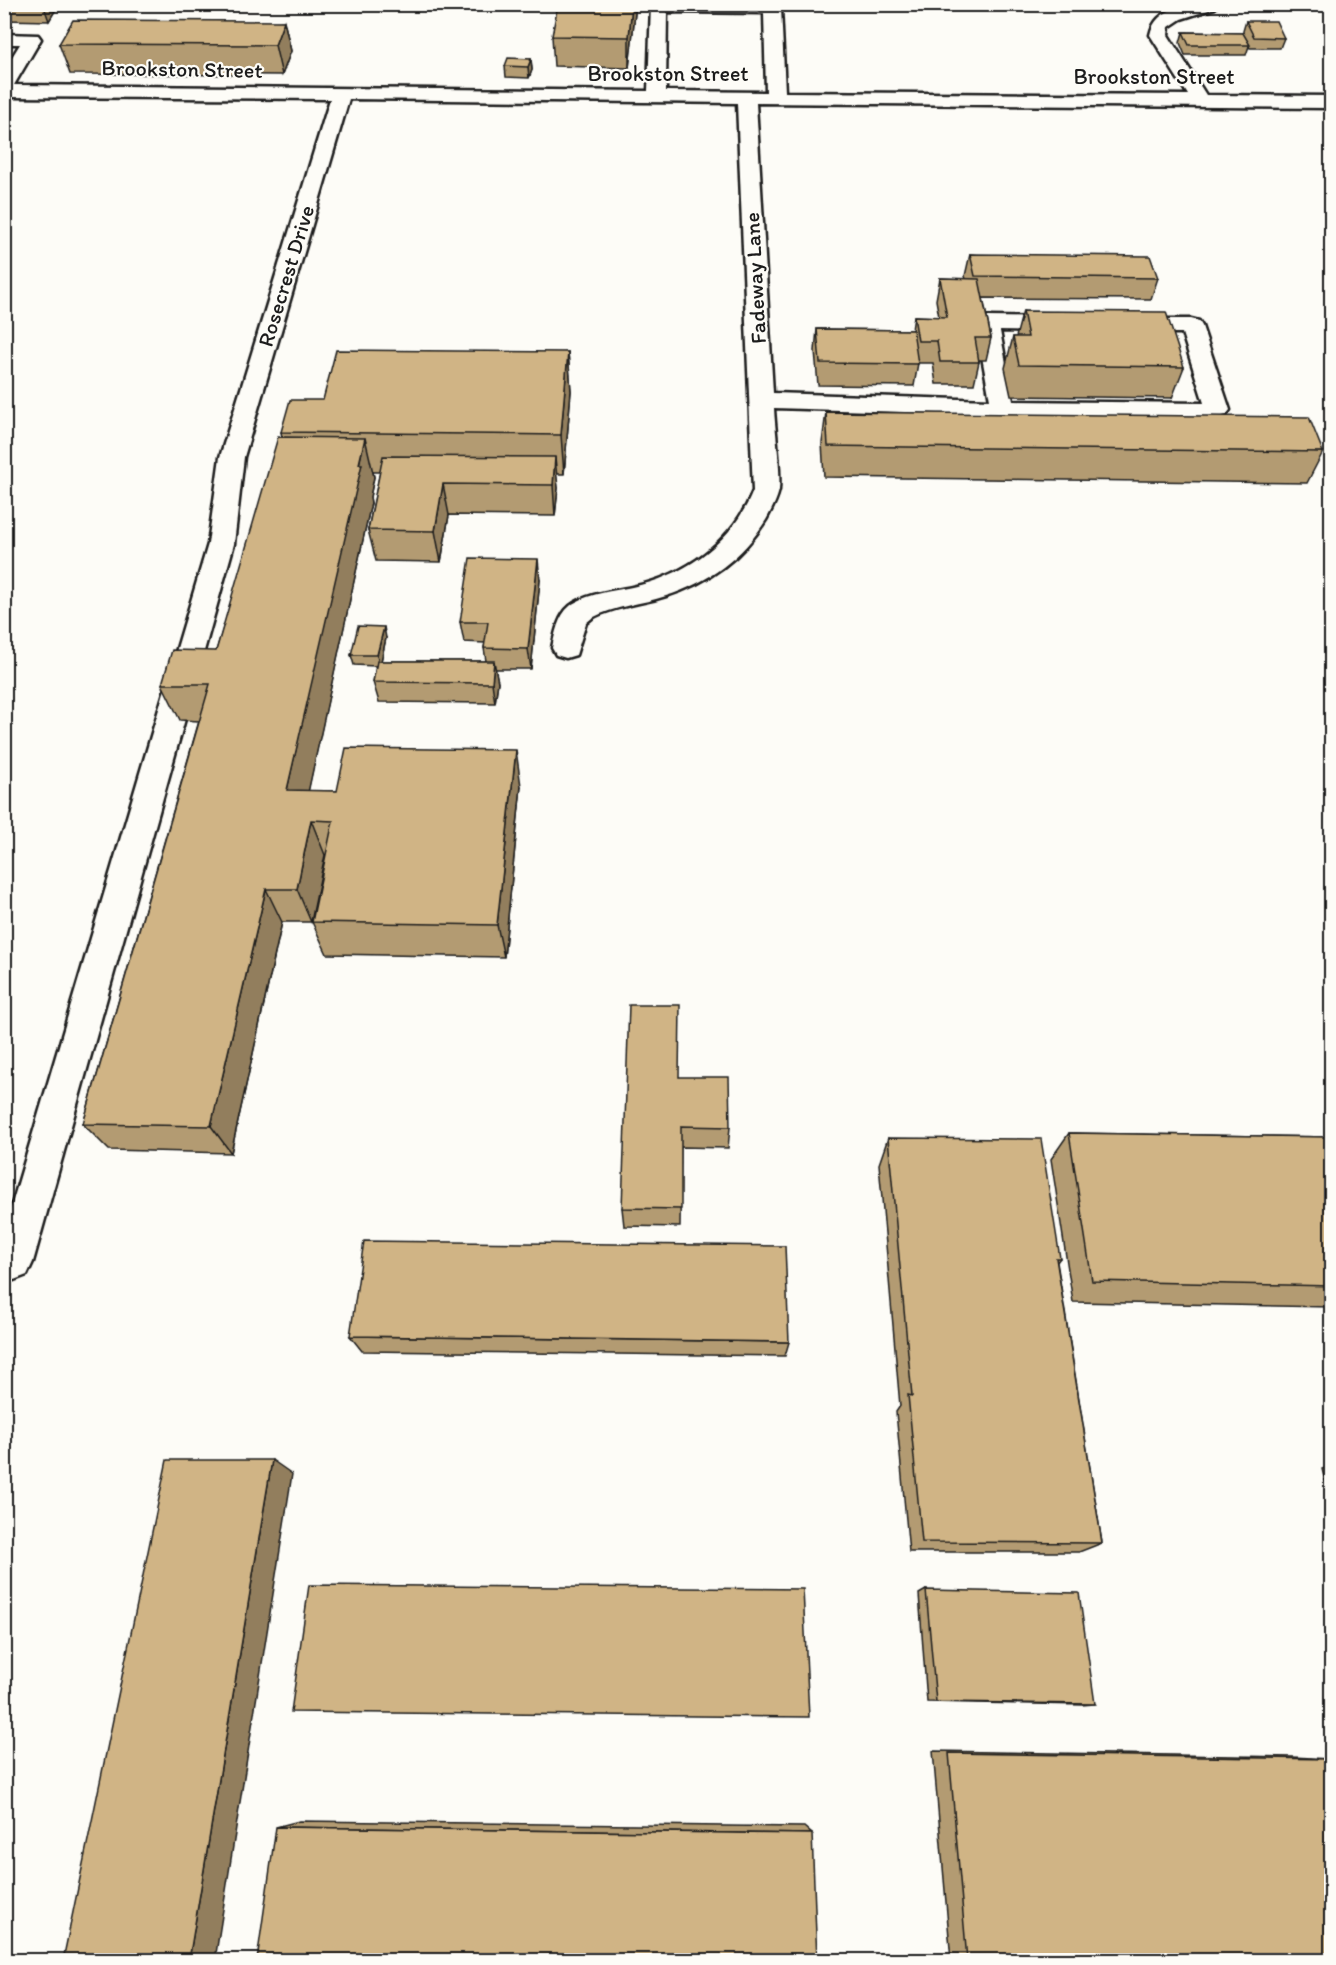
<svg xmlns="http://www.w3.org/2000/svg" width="1336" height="1965" font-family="Itim,sans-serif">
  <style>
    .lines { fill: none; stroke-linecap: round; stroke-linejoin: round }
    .minor-casing { stroke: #1c1c1c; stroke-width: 5 }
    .minor { fill: #fdfcf7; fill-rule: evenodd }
    .wall { fill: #b39b72; stroke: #1c1c1c; stroke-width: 1.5 }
    .shaded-wall { fill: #927e5d; stroke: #1c1c1c; stroke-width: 1.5 }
    .building { fill: #d0b485; stroke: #1c1c1c; stroke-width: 1.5 }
    .labels { text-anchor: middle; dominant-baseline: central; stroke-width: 4.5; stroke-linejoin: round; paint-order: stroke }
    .far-street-label { font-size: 22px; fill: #1c1c1c; stroke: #fdfcf7 }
  </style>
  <rect width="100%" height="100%" fill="#fdfcf7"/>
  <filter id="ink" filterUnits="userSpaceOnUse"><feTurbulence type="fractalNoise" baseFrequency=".0167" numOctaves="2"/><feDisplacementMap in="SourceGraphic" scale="12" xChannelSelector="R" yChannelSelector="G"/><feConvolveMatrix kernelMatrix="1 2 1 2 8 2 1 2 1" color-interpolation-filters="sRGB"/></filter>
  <g filter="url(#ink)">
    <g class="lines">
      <defs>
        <path id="minor" d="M651,4H778L781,8L785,92L1188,95L1150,35C1156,5 1192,4 1217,4L1215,8L1181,19L1169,27L1168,35L1206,95L1332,96V108L756,103L773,393L990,400L976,324L979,319L987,317L1064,318L1072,320L1075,325L1072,330L1064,332L1000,331L1013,401L1204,403L1182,333H1125L1117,331L1114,326L1117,321L1125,319H1191L1199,321L1202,326L1230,410L1226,415L1218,417L1003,415L774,408C775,431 781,469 779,490C777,500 771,511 766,520C743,557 708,583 666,596C642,604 614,606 592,618L586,623L576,655L566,658L556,655L552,648C555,634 558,616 570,606C585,594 613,591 632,587C685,576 733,542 753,491L737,103L349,99L244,457L234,544L33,1262L27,1275L14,1280L4,1276V1231L208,544L220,457L330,99L4,97V70L20,44H4V34L38,35L41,39L14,85L648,91ZM667,12L764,13L766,92L666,91Z"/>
      </defs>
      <!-- minor casing -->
      <use href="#minor" class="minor-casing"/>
      <!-- minor -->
      <use href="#minor" class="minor"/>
    </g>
    <!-- wall -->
    <g class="wall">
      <path d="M4,4H59L49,21L4,20Z"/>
      <path d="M636,4L629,68L554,66L552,36Z"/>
      <path d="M284,21L291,51L282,75L70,74L59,44Z"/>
      <path d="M1246,21L1284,38L1280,48H1250L1249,46L1246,55H1185L1180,43L1183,32L1243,33V31Z"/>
      <path d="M531,59L532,70L529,78L506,77L505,66Z"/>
      <path d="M970,254L1158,278L1151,299L983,298L991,338L986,360H979V362L974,384H936L933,363H918L914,386L818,385L815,351L817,329L912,330L914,316L939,317L936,300L940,278L966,279L965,276Z"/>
      <path d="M1023,311L1184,367L1172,398L1011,396L1005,368L1013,337H1016Z"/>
      <path d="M568,352L571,391L564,474H556L558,488L555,516L449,515L441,562L376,561L368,530L380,472H373L374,477L370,497L371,503L308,791H337L521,786L504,957L327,954L312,922L326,855H325L311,922H282L231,1153L109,1150L83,1124L199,721L180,720L162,684L216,651L282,437L281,432L323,400Z"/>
      <path d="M826,412L1323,452L1307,483L824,477L822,443Z"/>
      <path d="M540,580L531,669H495L498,682L495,703L379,702L373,682L376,666L354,665L351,655L386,638L381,661H486L484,648L485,643L464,642L460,622Z"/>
      <path d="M679,1077L730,1127L728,1148L681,1147L680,1227L624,1226L622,1208Z"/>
      <path d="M1069,1133L1332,1137V1307L1073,1302L1051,1159Z"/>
      <path d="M888,1138L1060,1258L1057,1262L1102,1543L1079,1552H909L896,1412L900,1406L879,1164Z"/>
      <path d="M350,1336L789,1342L785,1356L362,1351Z"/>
      <path d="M1332,1466V1508L1322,1469Z"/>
      <path d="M926,1590L1095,1704L1082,1705L927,1702L919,1594Z"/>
      <path d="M933,1751L1293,1757L1330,1759L1332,1960H951Z"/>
      <path d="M299,1821L804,1827L812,1834L276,1827Z"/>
    </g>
    <!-- shaded-wall -->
    <g class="shaded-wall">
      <path d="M43,4H59L49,21Z"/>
      <path d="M632,4H636L629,68V37Z"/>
      <path d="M284,21L291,51L282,75L275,45Z"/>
      <path d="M531,59L532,70L529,78L528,67Z"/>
      <path d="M568,352L571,391L564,474L561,435Z"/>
      <path d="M365,438L374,477L370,497L371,503L301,825L287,790Z"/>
      <path d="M555,457L558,488L555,516L553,485Z"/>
      <path d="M443,484L449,515L441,562L435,531Z"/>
      <path d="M538,559L540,580L531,669L528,649Z"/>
      <path d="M384,627L386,638L380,666L377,655Z"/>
      <path d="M494,661L498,682L495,703L492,683Z"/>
      <path d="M516,750L521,786L504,957L497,925Z"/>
      <path d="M311,820L325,855L311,922L297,889Z"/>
      <path d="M266,889L282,922L231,1153L211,1126Z"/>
      <path d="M272,1460L292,1474L215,1960H189Z"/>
    </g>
    <!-- building -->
    <g class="building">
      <path d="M558,4H632L629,37L552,36Z"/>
      <path d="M73,20L284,21L275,45L59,44Z"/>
      <path d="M1246,21H1276L1284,38L1254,37Z"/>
      <path d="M1183,32L1243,33L1250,45H1189Z"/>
      <path d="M508,58L531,59L528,67L505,66Z"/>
      <path d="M970,254L1150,256L1158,278L975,276Z"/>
      <path d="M940,278L979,279L991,338H975L979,362H940L937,341H918L914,316L947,317Z"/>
      <path d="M1023,311L1166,312L1184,367L1019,365L1013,337H1028Z"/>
      <path d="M817,329L913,330L918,364L820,363Z"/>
      <path d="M336,350L568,352L561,435L281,432L290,400H323Z"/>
      <path d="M826,412L1309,417L1323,452L828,446Z"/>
      <path d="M278,437L365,438L359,464H362L287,790L337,791L346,748L516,750L497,925L312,922L333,821L311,820L297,889H266L211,1126L83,1124L210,684H162L172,650L216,651Z"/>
      <path d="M383,456L555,457L553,485L443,484L435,531L368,530Z"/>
      <path d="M470,558L538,559L528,649L484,648L488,622H460Z"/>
      <path d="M358,626L384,627L377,655H351Z"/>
      <path d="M377,661H494L492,683L373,682Z"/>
      <path d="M629,1005H680L679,1077H729L730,1127L681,1126V1209L622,1208Z"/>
      <path d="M1069,1133L1332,1137V1286L1092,1281Z"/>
      <path d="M888,1138L1041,1139L1060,1258H1056L1102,1543L922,1542L908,1395L912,1396Z"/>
      <path d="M364,1241L785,1246L789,1342L350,1336Z"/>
      <path d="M167,1460H272L189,1960H63Z"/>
      <path d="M309,1585L803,1589L809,1717L291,1712Z"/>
      <path d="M926,1590L1079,1593L1095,1704L936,1702Z"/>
      <path d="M949,1753L1330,1759L1332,1765V1960H967Z"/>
      <path d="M276,1827L812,1834L817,1960H257Z"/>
    </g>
  </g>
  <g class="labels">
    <!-- far-street labels -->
    <g class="far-street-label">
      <text transform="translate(182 69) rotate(1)">Brookston Street</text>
      <text x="668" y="73">Brookston Street</text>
      <text x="1154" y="76">Brookston Street</text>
      <text transform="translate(286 276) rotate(-73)">Rosecrest Drive</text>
      <text transform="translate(755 278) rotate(-93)">Fadeway Lane</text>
    </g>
  </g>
  <!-- margin -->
  <rect width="1336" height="1965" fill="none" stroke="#fdfcf7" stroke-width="24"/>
  <rect x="12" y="12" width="1312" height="1941" fill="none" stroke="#1c1c1c" stroke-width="2" filter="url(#ink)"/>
</svg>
